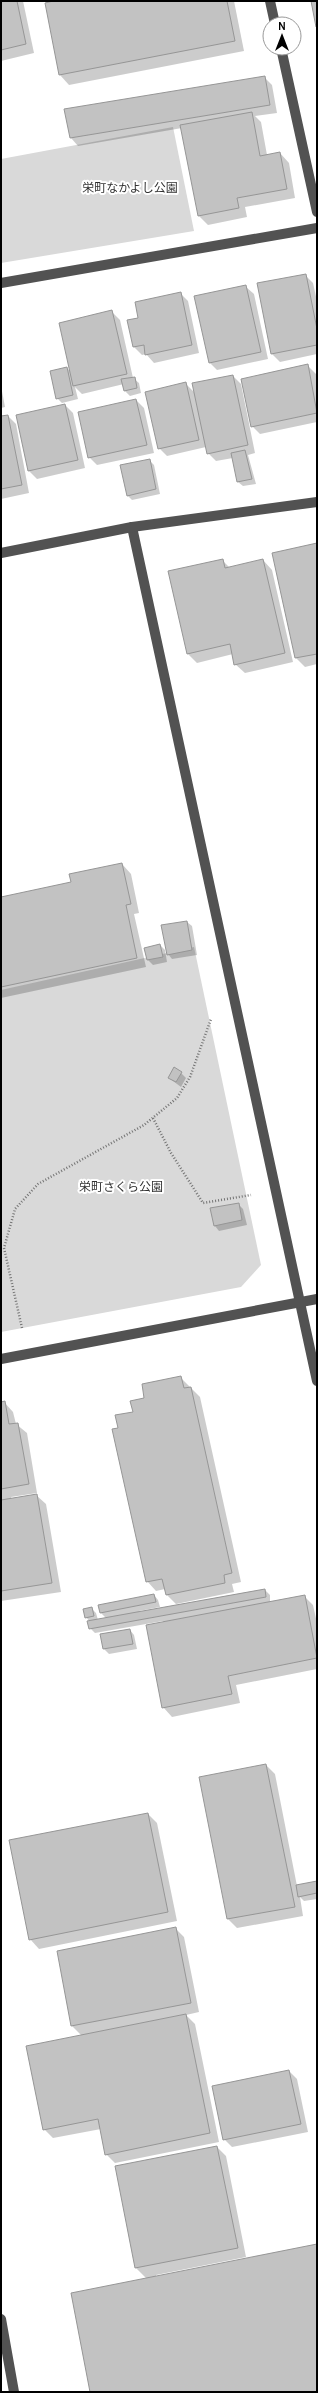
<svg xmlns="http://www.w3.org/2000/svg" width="318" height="2393" font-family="Karla,'Noto Sans JP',sans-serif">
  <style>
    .green { fill: #d9d9d9 }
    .shadow { fill: #0003 }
    .building { fill: #c2c2c2; stroke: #969696 }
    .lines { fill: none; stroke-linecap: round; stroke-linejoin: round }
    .path { stroke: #747474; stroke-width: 2.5; stroke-dasharray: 1 2; stroke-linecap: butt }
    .minor { stroke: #525252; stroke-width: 10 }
    .labels { text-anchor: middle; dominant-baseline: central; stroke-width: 4; stroke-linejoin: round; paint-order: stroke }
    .park-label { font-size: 12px; fill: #303030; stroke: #fff }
  </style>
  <rect width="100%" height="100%" fill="#fff"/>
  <!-- green -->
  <g class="green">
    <path d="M173,127L194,231L1,263V159Z"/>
    <path d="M194,947L261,1265L241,1287L1,1332V990Z"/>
  </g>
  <!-- shadow -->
  <g class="shadow">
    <path d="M1,1H23L34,53L1,61Z"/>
    <path d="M58,1H234L244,51L69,85L60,75Z"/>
    <path d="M264,77L272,85L277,113L255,116L261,122L267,155L280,153L289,163L295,198L245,207L247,217L208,225L199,216L182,128L78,146L71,138Z"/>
    <path d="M305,275L313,283L317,301V354L280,362L272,354Z"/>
    <path d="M246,287L254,294L268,359L217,370L209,362Z"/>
    <path d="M180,293L188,301L199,353L154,363L146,354L142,355L134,347L139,318Z"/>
    <path d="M112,312L120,320L133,378L139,383L141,393L130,396L125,391L124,384L82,394L75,387L78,399L62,403L57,398L67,368L71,372Z"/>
    <path d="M308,366L316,374L317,378V422L260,434L252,426Z"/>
    <path d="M233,376L241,384L255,453L248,455L256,484L243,486L238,482L233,458L216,461L208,453L206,447L167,456L159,448L186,384L195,393Z"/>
    <path d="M1,386L5,407L1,408Z"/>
    <path d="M136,400L144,408L154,453L97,465L89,457Z"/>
    <path d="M65,405L73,413L85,468L37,479L29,471Z"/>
    <path d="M8,416L16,424L29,493L1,499V417Z"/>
    <path d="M149,460L154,465L160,494L132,500L127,495Z"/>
    <path d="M317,544V664L305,667L296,658Z"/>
    <path d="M222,560L230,568L263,560L272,570L293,662L245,673L235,664L233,654L197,663L188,654L170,572Z"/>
    <path d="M122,864L131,874L139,913L134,914L146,967L1,998V898L72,883Z"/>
    <path d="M187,922L192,926L197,955L172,959L168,954Z"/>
    <path d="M160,945L165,950L167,962L153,965L148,960L146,948Z"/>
    <path d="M181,1073L186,1078L181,1087L169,1078Z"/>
    <path d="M238,1204L243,1209L247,1225L219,1231L215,1226L212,1209Z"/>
    <path d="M180,1377L200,1397L241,1582L232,1584L234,1592L176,1604L167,1595L165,1589L156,1591L147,1581L119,1428L146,1399Z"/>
    <path d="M4,1402L13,1412L16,1424L27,1433L37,1493L11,1497L12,1499L36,1495L46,1504L61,1592L1,1601V1403Z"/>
    <path d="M265,1590L270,1595V1602L304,1596L313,1605L317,1623V1669L236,1685L240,1703L172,1717L163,1707V1621L95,1633L90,1628V1622L86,1617L91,1608L96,1613L98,1620L107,1619L101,1613L100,1606L154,1595L158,1600L160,1607L139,1611V1613Z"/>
    <path d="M130,1630L134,1635L137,1649L109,1654L104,1649L101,1635Z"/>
    <path d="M266,1765L275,1774L297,1886L317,1882V1899L304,1901L300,1897L303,1916L237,1928L228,1919L200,1778Z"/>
    <path d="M148,1814L157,1823L177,1921L39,1949L30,1939Z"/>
    <path d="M175,1928L184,1937L199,2012L186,2015L195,2024L219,2142L115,2163L106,2154L101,2129L53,2138L44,2129L82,2036L72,2026Z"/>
    <path d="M289,2071L297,2079L308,2132L232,2147L224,2139Z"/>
    <path d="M217,2147L226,2156L246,2257L156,2275V2277L317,2245V2392H91L147,2279L136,2268L116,2167Z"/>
  </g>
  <!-- building -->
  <g class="building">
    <path d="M1,1H17L26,44L1,50Z"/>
    <path d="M53,1H227L235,41L59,75L45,3Z"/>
    <path d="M311,1H317V27H316Z"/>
    <path d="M265,76L270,105L70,138L64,109Z"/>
    <path d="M252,112L260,156L280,152L287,189L237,198L239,208L198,216L180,125Z"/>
    <path d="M306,274L317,329V345L271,354L257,283Z"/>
    <path d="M246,285L261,352L209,363L194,296Z"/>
    <path d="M181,292L192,345L145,355L144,345L133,347L127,320L138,318L135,302Z"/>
    <path d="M112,310L127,374L73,386L59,323Z"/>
    <path d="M308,364L317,413L251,427L241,379Z"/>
    <path d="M67,367L73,395L56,399L50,371Z"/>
    <path d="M233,375L248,445L207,454L192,383Z"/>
    <path d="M135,377L137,388L124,391L121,379Z"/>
    <path d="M186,382L199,440L158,449L145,392Z"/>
    <path d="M136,399L147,445L88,458L78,412Z"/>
    <path d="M65,404L78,460L28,471L16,415Z"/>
    <path d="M8,415L22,485L1,489V416Z"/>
    <path d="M245,450L252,479L237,482L231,453Z"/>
    <path d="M150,459L156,489L127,496L120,465Z"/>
    <path d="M317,543V654L295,658L272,553Z"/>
    <path d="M223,559L225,568L263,559L285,653L234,665L230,644L187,654L168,571Z"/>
    <path d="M122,863L131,904L126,905L137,958L1,987V897L71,882L69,874Z"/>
    <path d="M187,921L192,950L167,955L161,925Z"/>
    <path d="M160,944L163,957L147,960L144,948Z"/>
    <path d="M174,1067L182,1072L176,1082L168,1078Z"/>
    <path d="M239,1203L242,1220L214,1226L210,1208Z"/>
    <path d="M181,1376L184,1388L191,1387L232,1573L224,1575L225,1583L166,1595L162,1579L146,1582L112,1429L118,1428L115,1415L133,1412L130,1401L144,1398L142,1384Z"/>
    <path d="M5,1401L9,1424L18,1423L29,1484L1,1489V1402Z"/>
    <path d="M37,1494L52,1583L1,1591V1500Z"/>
    <path d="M265,1589L266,1597L89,1629L87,1621Z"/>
    <path d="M154,1594L156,1602L100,1613L98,1605Z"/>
    <path d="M305,1595L317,1658L228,1676L232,1694L162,1708L146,1625Z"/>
    <path d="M92,1607L94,1616L85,1618L83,1609Z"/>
    <path d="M130,1629L133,1644L103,1649L100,1634Z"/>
    <path d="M266,1764L295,1907L227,1919L199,1777Z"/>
    <path d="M148,1813L168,1912L29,1940L9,1840Z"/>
    <path d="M317,1881V1893L298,1897L296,1885Z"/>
    <path d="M176,1927L191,2003L71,2026L57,1951Z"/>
    <path d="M186,2014L210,2133L105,2155L98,2119L43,2130L26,2046Z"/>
    <path d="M289,2070L301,2124L223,2140L212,2086Z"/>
    <path d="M217,2146L238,2248L135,2268L115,2166Z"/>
    <path d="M317,2244V2392H90L71,2293Z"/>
  </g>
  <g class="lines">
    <!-- path -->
    <g class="path">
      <path d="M153,1118L171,1153L203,1203L251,1195"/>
      <path d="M22,1328L4,1248L15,1209L38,1184L144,1125L177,1098L190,1077L211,1019"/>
    </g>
    <!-- minor -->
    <g class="minor">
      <path d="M270,1L275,24"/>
      <path d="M281,48L317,212"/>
      <path d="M1,283L317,228"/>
      <path d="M132,527L317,1381"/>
      <path d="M1,553L132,527L317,502"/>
      <path d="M1,1359L317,1299"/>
      <path d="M1,2319L14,2392"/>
    </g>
  </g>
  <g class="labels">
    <!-- park labels -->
    <g class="park-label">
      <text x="130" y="188">栄町なかよし公園</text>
      <text x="121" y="1187">栄町さくら公園</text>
    </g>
  </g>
  <!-- border -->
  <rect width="318" height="2393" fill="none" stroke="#000000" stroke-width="4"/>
  <!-- north arrow -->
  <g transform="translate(282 36)"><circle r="19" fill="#ffffff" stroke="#999999"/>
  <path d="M0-3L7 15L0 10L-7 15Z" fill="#000000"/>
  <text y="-6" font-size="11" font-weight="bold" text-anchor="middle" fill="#000000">N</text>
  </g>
</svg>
